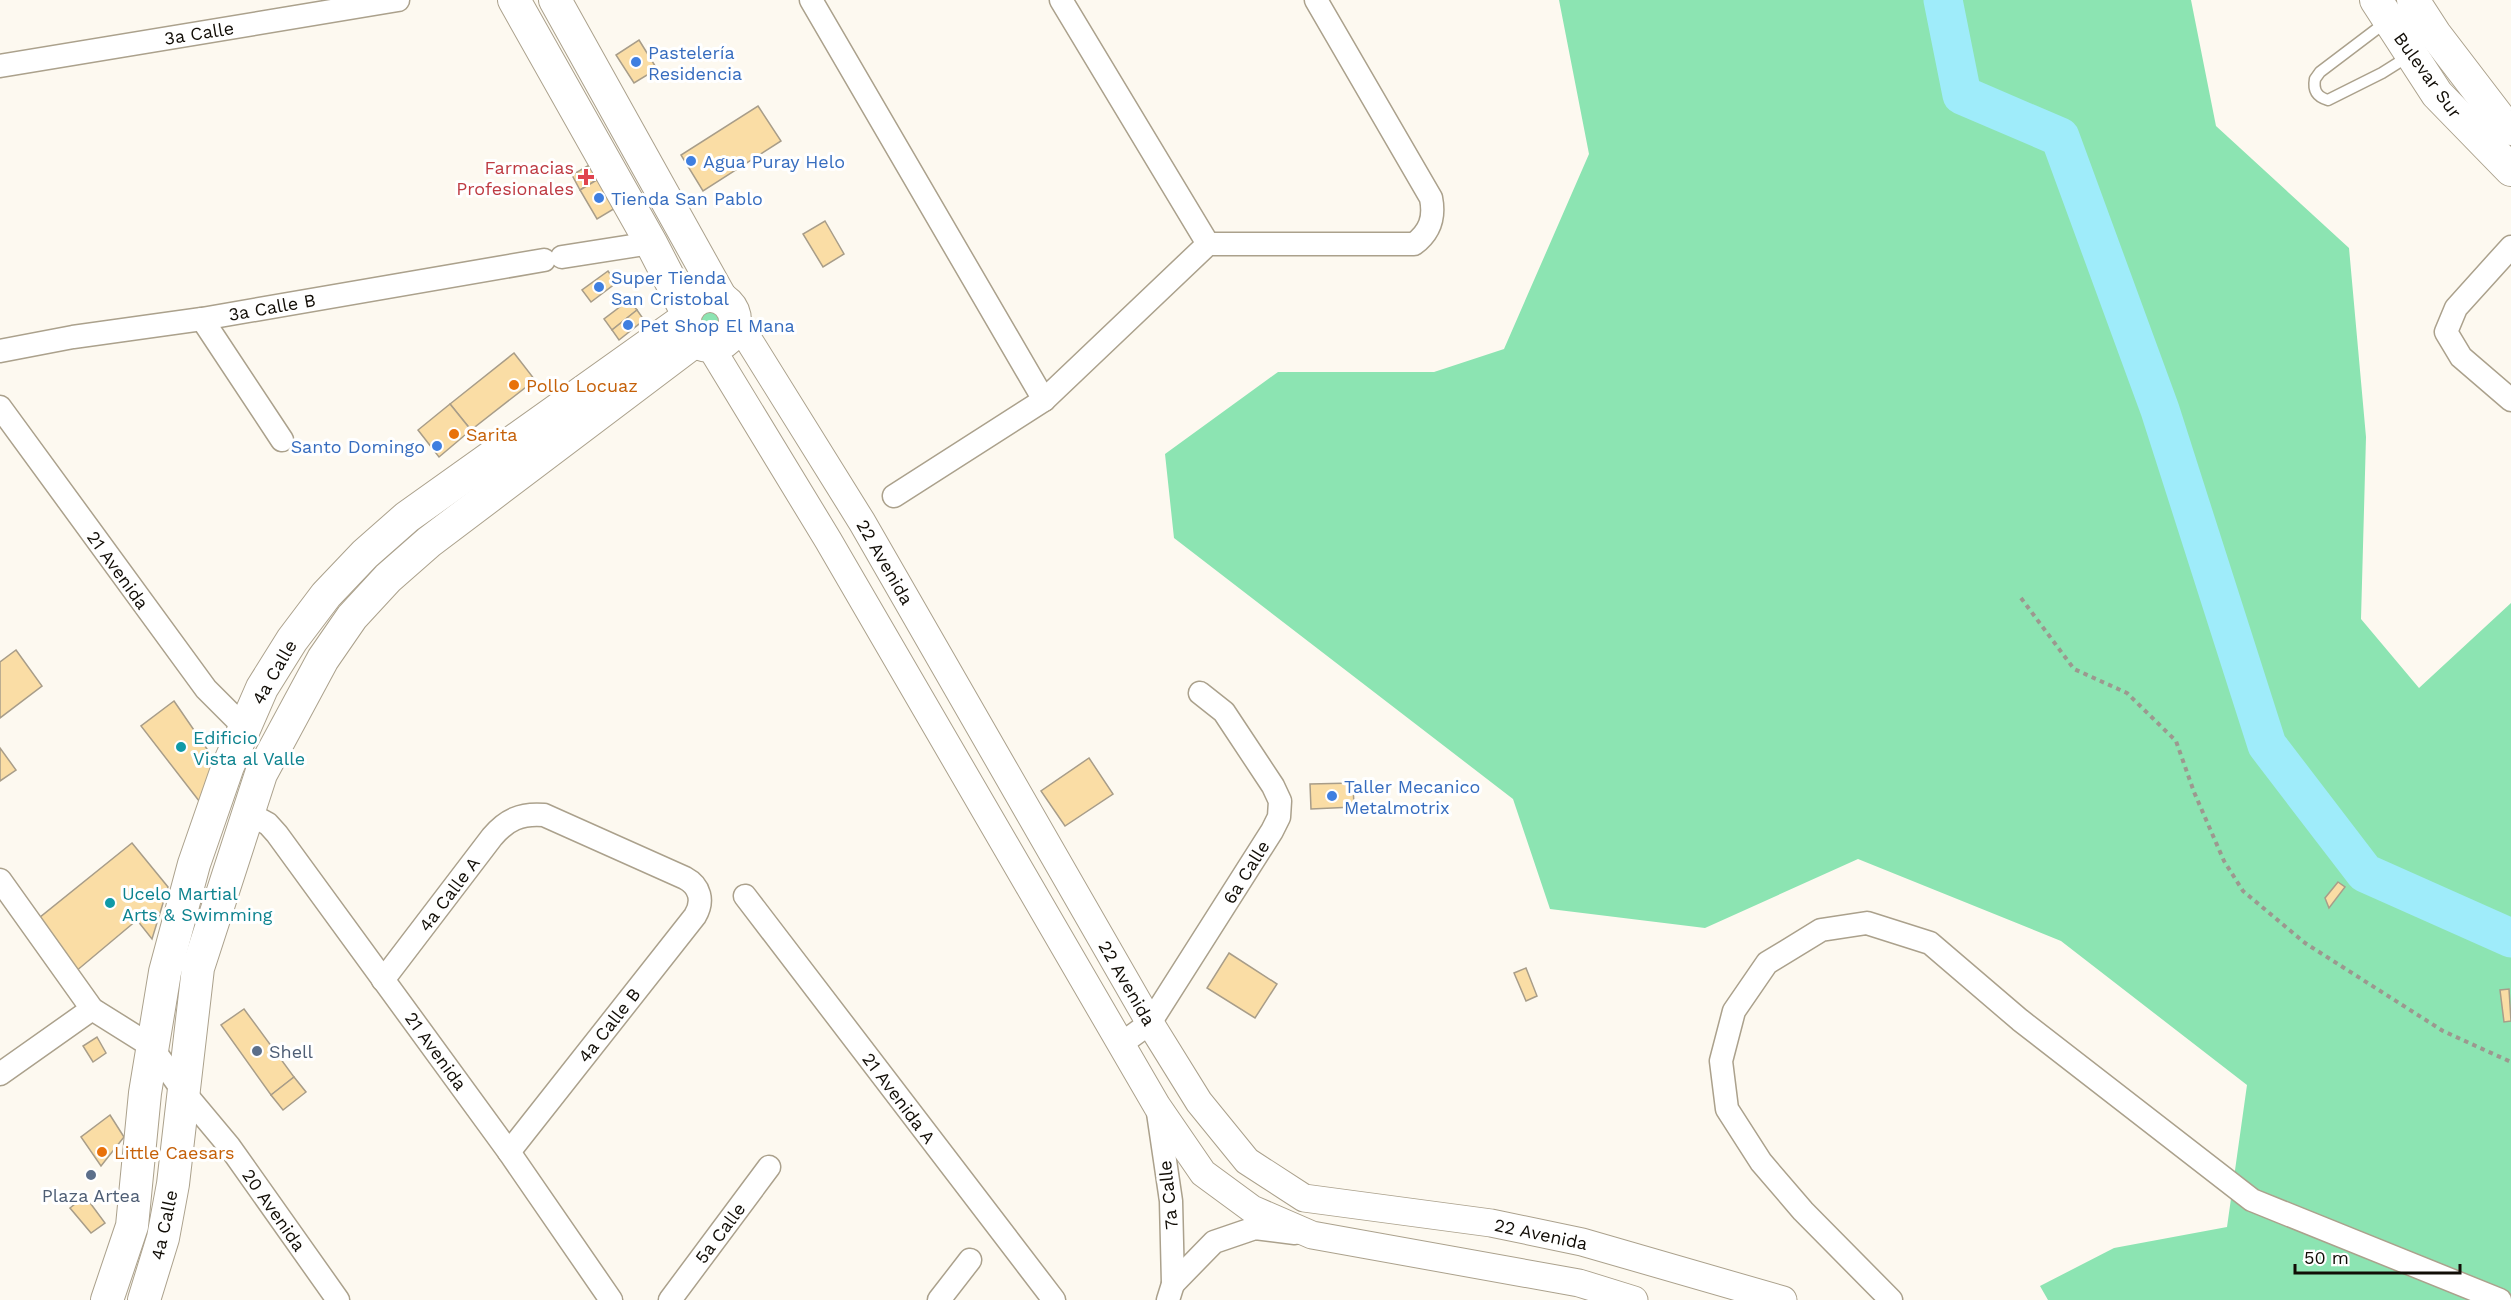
<svg xmlns="http://www.w3.org/2000/svg" width="2511" height="1300" font-family="'Work Sans',sans-serif">
  <style>
    .green { fill: #8ce4b2 }
    .lines { fill: none; stroke-linecap: round; stroke-linejoin: round }
    .river { stroke: #9fecfa; stroke-width: 39 }
    .building { fill: #fadda5; stroke: #a89d89; stroke-width: 1.5 }
    .service-casing { stroke: #aba18c; stroke-width: 13 }
    .minor-casing { stroke: #aba18c; stroke-width: 25 }
    .tertiary-casing { stroke: #aba18c; stroke-width: 29 }
    .secondary-casing { stroke: #aba18c; stroke-width: 34 }
    .path { stroke: #9c988f; stroke-width: 4; stroke-dasharray: 4.5 4.5; stroke-linecap: butt }
    .service { stroke: #fff; stroke-width: 10 }
    .minor { stroke: #fff; stroke-width: 22 }
    .tertiary { stroke: #fff; stroke-width: 27 }
    .secondary { stroke: #fff; stroke-width: 32 }
    .shop-dot { fill: #3f7fe0; stroke: #fff; stroke-width: 2 }
    .health-dot { fill: #e0444e; stroke: #fff; stroke-width: 2 }
    .food-dot { fill: #e8710a; stroke: #fff; stroke-width: 2 }
    .culture-dot { fill: #0f9aa8; stroke: #fff; stroke-width: 2 }
    .service-dot { fill: #5c6f8a; stroke: #fff; stroke-width: 2 }
    .labels { text-anchor: middle; dominant-baseline: central; stroke-width: 6; stroke-linejoin: round; paint-order: stroke }
    .street-label { font-size: 18px; fill: #110d06; stroke: #fff }
    .shop-label { font-size: 18px; fill: #366cbe; stroke: #fff; text-anchor: start }
    .health-label { font-size: 18px; fill: #be3a42; stroke: #fff; text-anchor: end }
    .food-label { font-size: 18px; fill: #c56008; stroke: #fff; text-anchor: start }
    .culture-label { font-size: 18px; fill: #0d838f; stroke: #fff; text-anchor: start }
    .service-label { font-size: 18px; fill: #4e5e75; stroke: #fff; text-anchor: start }
  </style>
  <rect width="100%" height="100%" fill="#fdf9f0"/>
  <!-- green -->
  <g class="green">
    <path d="M1559,0H2191L2216,126L2349,248L2366,437L2361,619L2419,688L2511,603V1300H2048L2040,1286L2114,1248L2227,1227L2247,1085L2061,941L1858,859L1705,928L1550,909L1513,799L1174,538L1165,454L1278,372H1434L1504,349L1589,154Z"/>
    <circle cx="710" cy="320" r="14"/>
  </g>
  <g class="lines">
    <!-- river -->
    <path class="river" d="M1943,0L1962,95L2060,137L2160,410L2267,745L2365,873L2511,938"/>
  </g>
  <!-- building -->
  <g class="building">
    <path d="M639,40L657,69L634,83L616,55Z"/>
    <path d="M758,106L781,141L703,191L681,155Z"/>
    <path d="M591,164L600,178L580,190L572,175Z"/>
    <path d="M600,178L617,207L597,219L580,190Z"/>
    <path d="M825,221L844,254L823,267L803,234Z"/>
    <path d="M608,271L616,283L591,302L582,290Z"/>
    <path d="M629,300L637,310L612,330L604,319Z"/>
    <path d="M637,310L644,320L619,340L612,330Z"/>
    <path d="M514,353L535,380L471,430L450,404Z"/>
    <path d="M450,404L471,430L439,457L418,430Z"/>
    <path d="M16,650L42,686L0,718V662Z"/>
    <path d="M174,701L220,768L203,806L141,726Z"/>
    <path d="M0,748L16,770L0,781Z"/>
    <path d="M1089,758L1113,794L1065,826L1041,791Z"/>
    <path d="M1353,783L1354,807L1311,809L1310,784Z"/>
    <path d="M132,843L168,887L152,939L137,920L75,972L39,918Z"/>
    <path d="M2338,882L2345,887L2329,908L2325,898Z"/>
    <path d="M1229,953L1277,984L1255,1018L1207,988Z"/>
    <path d="M1526,968L1537,996L1526,1001L1514,973Z"/>
    <path d="M2509,989L2511,1021L2504,1022L2500,990Z"/>
    <path d="M244,1009L294,1077L271,1095L221,1025Z"/>
    <path d="M97,1037L106,1053L93,1062L83,1046Z"/>
    <path d="M294,1077L306,1092L283,1110L271,1095Z"/>
    <path d="M110,1115L124,1137L101,1166L81,1137Z"/>
    <path d="M85,1196L105,1223L91,1233L70,1208Z"/>
  </g>
  <g class="lines">
    <defs>
      <path id="service" d="M2386,22L2320,72L2315,79C2313,90 2317,97 2328,100L2382,73L2409,56"/>
      <g id="minor">
        <path d="M811,0L1044,400"/>
        <path d="M1061,0L1208,244"/>
        <path d="M0,66L398,0"/>
        <path d="M2511,247L2456,308L2446,332L2461,357L2511,400"/>
        <path d="M562,257L651,243"/>
        <path d="M202,319L282,440"/>
        <path d="M0,351L73,337L202,319L544,260"/>
        <path d="M0,407L206,689L244,727"/>
        <path d="M894,496L1044,400L1208,244H1414C1430,232 1435,218 1431,198L1316,0"/>
        <path d="M248,813L268,824L277,834L509,1152L611,1300"/>
        <path d="M0,880L92,1009L151,1046L183,1091L229,1146L338,1300"/>
        <path d="M745,896L1054,1300"/>
        <path d="M383,980L492,837C506,820 521,813 544,815L685,878C700,886 704,901 695,916L509,1152"/>
        <path d="M1121,1044L1150,1023L1272,831L1279,817L1280,801L1273,786L1224,712L1200,693"/>
        <path d="M0,1074L92,1009"/>
        <path d="M1157,1106L1171,1201L1173,1284L1168,1300"/>
        <path d="M1173,1284L1214,1242L1255,1228L1295,1233"/>
        <path d="M670,1300L769,1167"/>
        <path d="M939,1300L970,1260"/>
        <path d="M1891,1300L1803,1211L1761,1162L1727,1109L1721,1061L1734,1011L1767,963L1821,930L1867,923L1930,943L2020,1020L2252,1200L2500,1300"/>
      </g>
      <g id="tertiary">
        <path d="M735,318L862,522L1150,1023L1199,1102L1247,1161L1304,1198L1491,1223L1582,1242L1783,1300"/>
        <path d="M710,346L828,540L1157,1106L1203,1173L1252,1209L1312,1235L1579,1283L1634,1300"/>
      </g>
      <g id="secondary">
        <path d="M514,0L651,243L686,311"/>
        <path d="M555,0L721,298"/>
        <path d="M2376,0L2437,94L2511,170"/>
        <path d="M2413,0L2435,34L2500,119L2511,129"/>
        <circle cx="710" cy="321" r="25"/>
        <path d="M107,1300L132,1226L145,1093L165,972L194,864L228,766L262,688L292,640L326,595L365,554L407,517L685,319"/>
        <path d="M144,1300L163,1238L173,1184L198,968L261,774L323,659L352,617L388,578L429,542L695,341"/>
      </g>
    </defs>
    <!-- service casing -->
    <use href="#service" class="service-casing"/>
    <!-- minor casing -->
    <use href="#minor" class="minor-casing"/>
    <!-- tertiary casing -->
    <use href="#tertiary" class="tertiary-casing"/>
    <!-- secondary casing -->
    <use href="#secondary" class="secondary-casing"/>
    <!-- path -->
    <path class="path" d="M2021,598L2074,669L2127,693L2176,741L2194,792L2224,861L2243,891L2305,943L2443,1031L2511,1062"/>
    <!-- service -->
    <use href="#service" class="service"/>
    <!-- minor -->
    <use href="#minor" class="minor"/>
    <!-- tertiary -->
    <use href="#tertiary" class="tertiary"/>
    <!-- secondary -->
    <use href="#secondary" class="secondary"/>
  </g>
  <!-- markers -->
  <g class="shop-dot">
    <circle cx="636" cy="62" r="6"/>
    <circle cx="691" cy="161" r="6"/>
    <circle cx="599" cy="198" r="6"/>
    <circle cx="599" cy="287" r="6"/>
    <circle cx="628" cy="325" r="6"/>
    <circle cx="437" cy="446" r="6"/>
    <circle cx="1332" cy="796" r="6"/>
  </g>
  <path class="health-dot" d="M583 168h6v6h6v6h-6v6h-6v-6h-6v-6h6z"/>
  <g class="food-dot">
    <circle cx="514" cy="385" r="6"/>
    <circle cx="454" cy="434" r="6"/>
    <circle cx="102" cy="1152" r="6"/>
  </g>
  <g class="culture-dot">
    <circle cx="181" cy="747" r="6"/>
    <circle cx="110" cy="903" r="6"/>
  </g>
  <g class="service-dot">
    <circle cx="257" cy="1051" r="6"/>
    <circle cx="91" cy="1175" r="6"/>
  </g>
  <g class="labels">
    <!-- street labels -->
    <g class="street-label">
      <text transform="translate(199 33) rotate(-9)">3a Calle</text>
      <text transform="translate(2428 75) rotate(54)">Bulevar Sur</text>
      <text transform="translate(272 307) rotate(-10)">3a Calle B</text>
      <text transform="translate(885 562) rotate(60)">22 Avenida</text>
      <text transform="translate(118 570) rotate(54)">21 Avenida</text>
      <text transform="translate(274 672) rotate(-60)">4a Calle</text>
      <text transform="translate(1246 872) rotate(-58)">6a Calle</text>
      <text transform="translate(449 894) rotate(-53)">4a Calle A</text>
      <text transform="translate(1127 983) rotate(60)">22 Avenida</text>
      <text transform="translate(609 1025) rotate(-52)">4a Calle B</text>
      <text transform="translate(436 1051) rotate(54)">21 Avenida</text>
      <text transform="translate(899 1098) rotate(53)">21 Avenida A</text>
      <text transform="translate(1168 1195) rotate(-96)">7a Calle</text>
      <text transform="translate(274 1210) rotate(55)">20 Avenida</text>
      <text transform="translate(164 1225) rotate(-78)">4a Calle</text>
      <text transform="translate(720 1233) rotate(-53)">5a Calle</text>
      <text transform="translate(1541 1234) rotate(12)">22 Avenida</text>
    </g>
    <!-- shop labels -->
    <g class="shop-label">
      <text x="648" y="52">Pastelería<tspan x="648" dy="21">Residencia</tspan></text>
      <text x="703" y="161">Agua Puray Helo</text>
      <text x="611" y="198">Tienda San Pablo</text>
      <text x="611" y="277">Super Tienda<tspan x="611" dy="21">San Cristobal</tspan></text>
      <text x="640" y="325">Pet Shop El Mana</text>
      <text x="425" y="446" text-anchor="end">Santo Domingo</text>
      <text x="1344" y="786">Taller Mecanico<tspan x="1344" dy="21">Metalmotrix</tspan></text>
    </g>
    <!-- health labels -->
    <g class="health-label">
      <text x="574" y="167">Farmacias<tspan x="574" dy="21">Profesionales</tspan></text>
    </g>
    <!-- food labels -->
    <g class="food-label">
      <text x="526" y="385">Pollo Locuaz</text>
      <text x="466" y="434">Sarita</text>
      <text x="114" y="1152">Little Caesars</text>
    </g>
    <!-- culture labels -->
    <g class="culture-label">
      <text x="193" y="737">Edificio<tspan x="193" dy="21">Vista al Valle</tspan></text>
      <text x="122" y="893">Ucelo Martial<tspan x="122" dy="21">Arts &amp; Swimming</tspan></text>
    </g>
    <!-- service labels -->
    <g class="service-label">
      <text x="269" y="1051">Shell</text>
      <text x="91" y="1195" text-anchor="middle">Plaza Artea</text>
    </g>
  </g>
  <!-- scale -->
  <path d="M2295 1264v9h165v-9" fill="none" stroke="#110d06" stroke-width="3"/>
  <text x="2304" y="1264" font-size="18" fill="#110d06" stroke="#ffffff" stroke-width="4.5" paint-order="stroke">50 m</text>
</svg>
